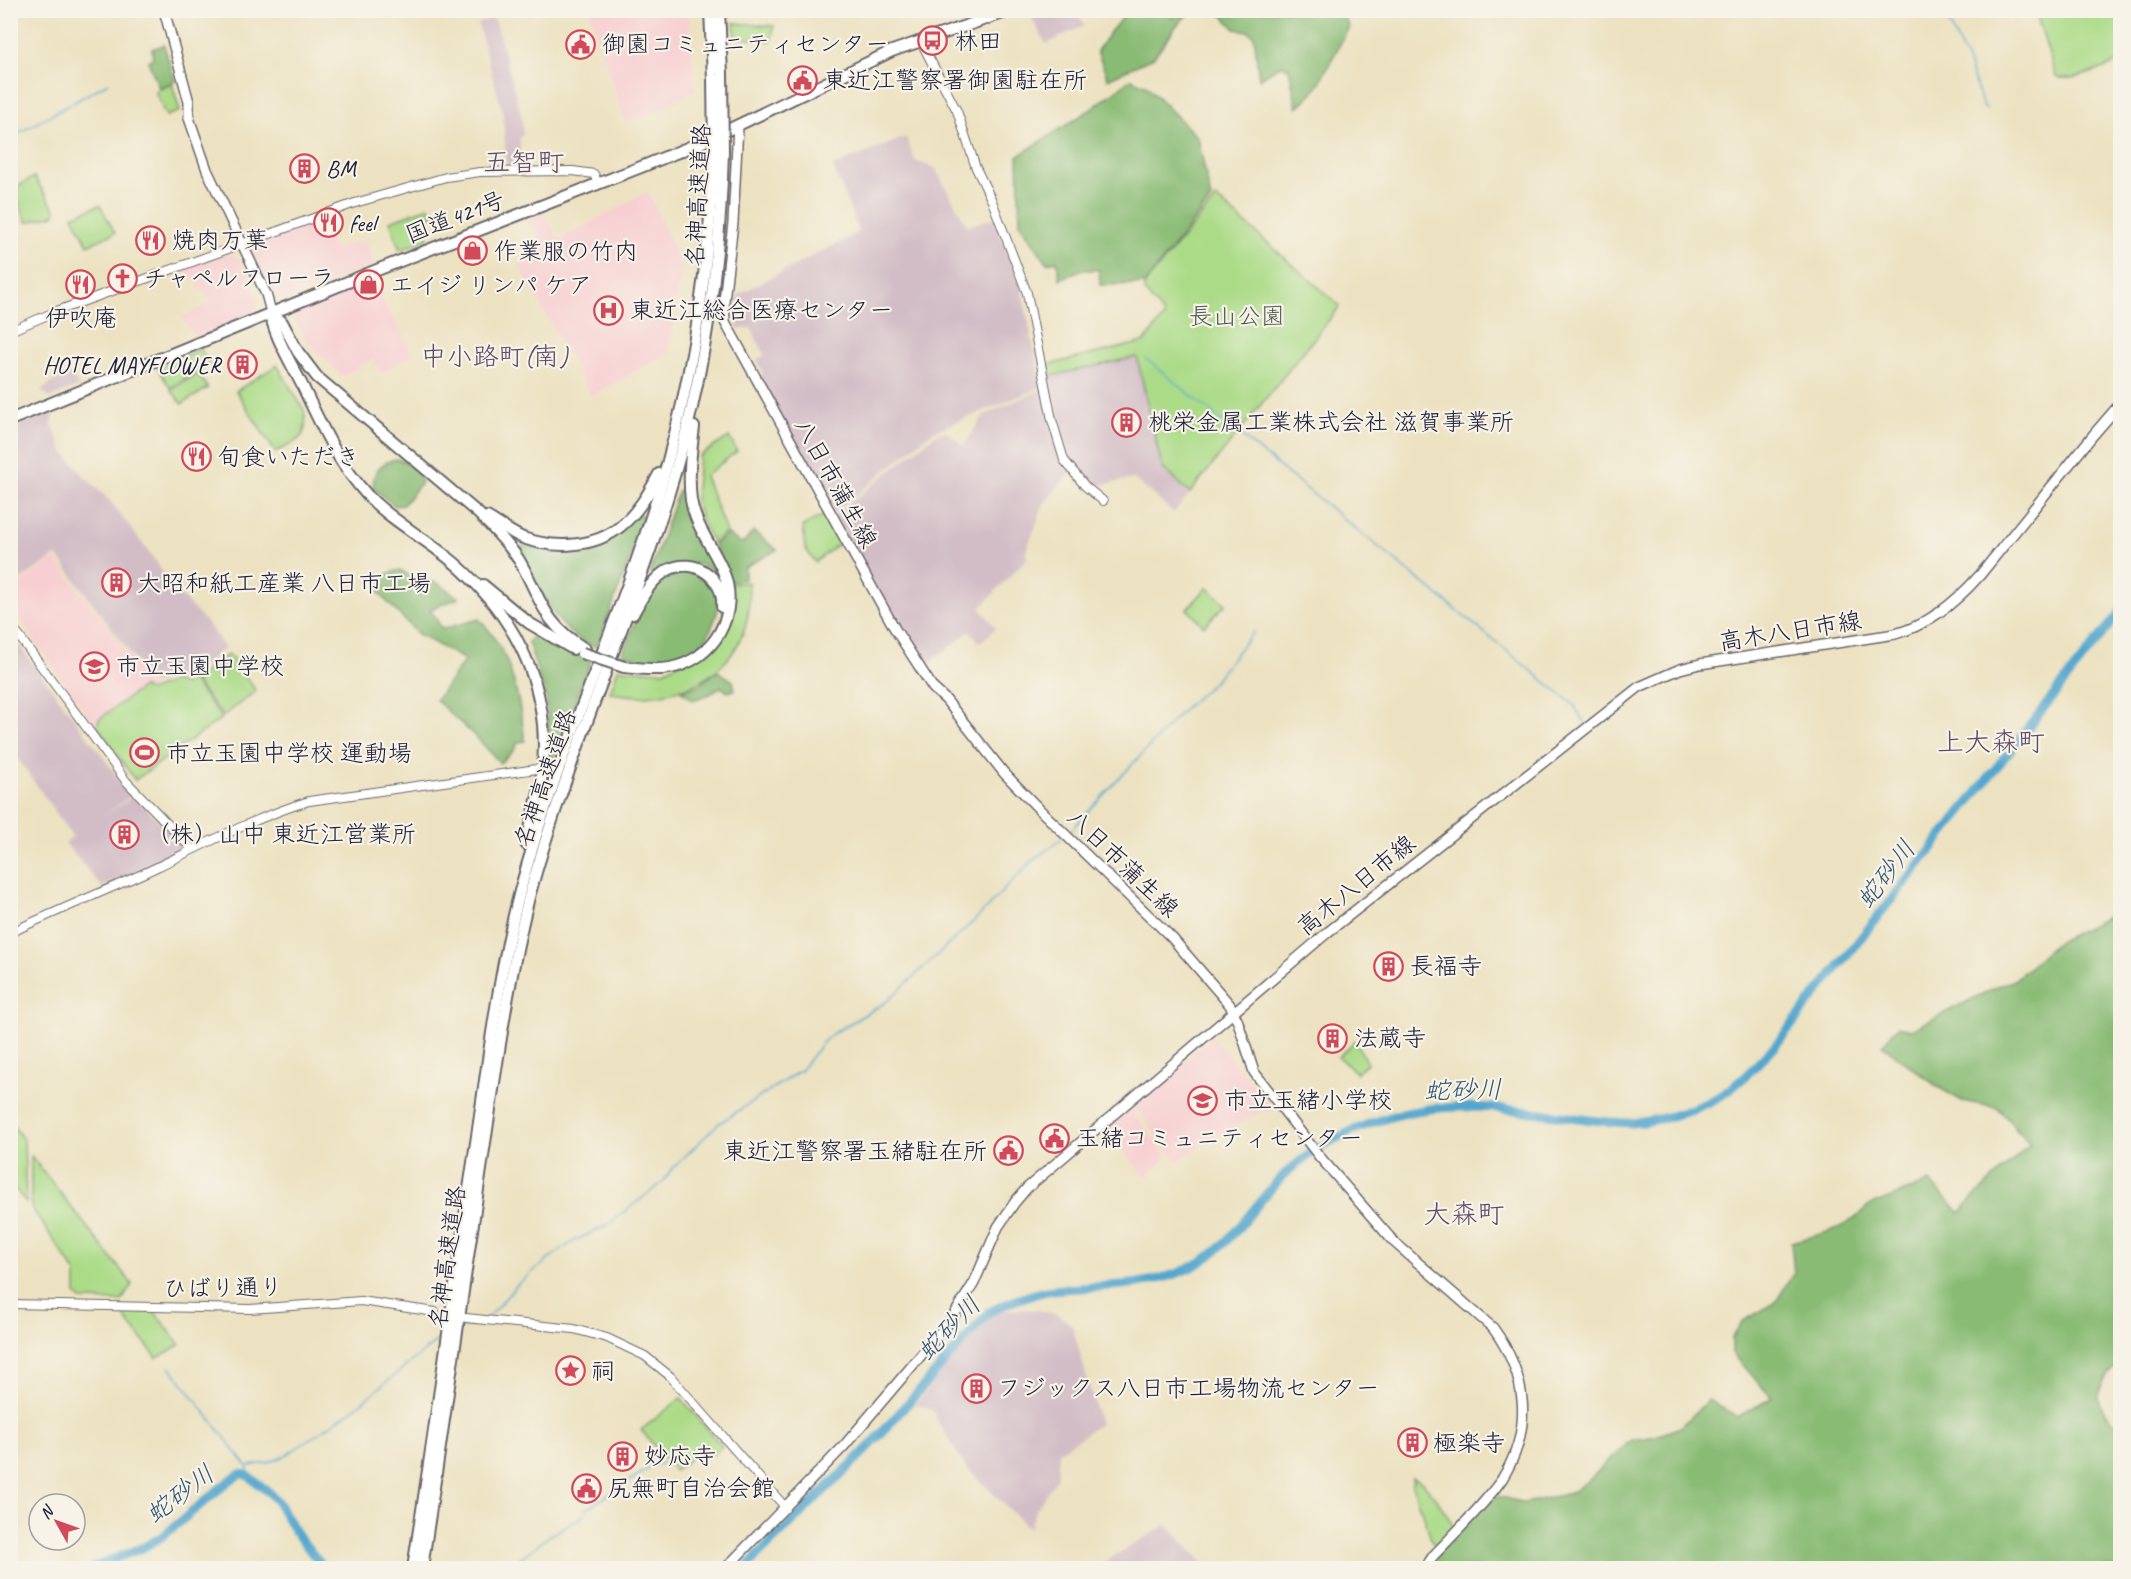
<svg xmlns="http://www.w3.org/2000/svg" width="2131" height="1579" font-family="Caveat,'Klee One',sans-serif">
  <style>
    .built { fill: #f7cfd2 }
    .industrial { fill: #d2bdc6 }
    .green { fill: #acdb88; stroke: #677e62; stroke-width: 1.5 }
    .forest { fill: #89bb74; stroke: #566e58; stroke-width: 1.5 }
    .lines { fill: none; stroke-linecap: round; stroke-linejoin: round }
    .stream { stroke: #52a6cd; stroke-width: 1.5 }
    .river { stroke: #52a6cd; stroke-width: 9 }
    .minor-tunnel { stroke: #c4bca6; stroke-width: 8; stroke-dasharray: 8 4; stroke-linecap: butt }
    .minor-casing { stroke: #69656a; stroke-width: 10 }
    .major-casing { stroke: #69656a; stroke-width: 12 }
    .highway-casing { stroke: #69656a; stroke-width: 14 }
    .minor { stroke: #fff; stroke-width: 8 }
    .major { stroke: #fff; stroke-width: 9 }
    .highway { stroke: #fff; stroke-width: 10 }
    .highway-bridge-casing { stroke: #69656a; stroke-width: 14; stroke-linecap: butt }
    .highway-bridge { stroke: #fff; stroke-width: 10 }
    .labels { text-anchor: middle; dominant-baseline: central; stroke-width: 4.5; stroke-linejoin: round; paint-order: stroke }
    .poi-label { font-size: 24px; fill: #22223b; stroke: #f7f3e8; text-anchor: start }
    .street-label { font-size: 24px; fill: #22223b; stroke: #f7f3e8 }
    .park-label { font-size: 24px; fill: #4b5a52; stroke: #f7f3e8 }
    .neighbourhood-label { font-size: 26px; fill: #5f4a68; stroke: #f7f3e8 }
    .water-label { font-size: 26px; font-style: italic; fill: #355775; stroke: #f7f3e8 }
    .quarter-label { font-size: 27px; fill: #5f4a68; stroke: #f7f3e8 }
  </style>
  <rect width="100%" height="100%" fill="#f7f3e8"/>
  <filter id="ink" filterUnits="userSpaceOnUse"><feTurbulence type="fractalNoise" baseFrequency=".0167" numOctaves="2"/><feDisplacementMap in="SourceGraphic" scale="12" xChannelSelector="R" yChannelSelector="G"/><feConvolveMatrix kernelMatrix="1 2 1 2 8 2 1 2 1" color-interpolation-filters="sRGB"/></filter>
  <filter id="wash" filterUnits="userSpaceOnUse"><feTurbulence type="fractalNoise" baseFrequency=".008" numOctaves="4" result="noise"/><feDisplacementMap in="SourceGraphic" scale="24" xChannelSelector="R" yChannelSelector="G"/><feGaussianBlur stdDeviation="1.35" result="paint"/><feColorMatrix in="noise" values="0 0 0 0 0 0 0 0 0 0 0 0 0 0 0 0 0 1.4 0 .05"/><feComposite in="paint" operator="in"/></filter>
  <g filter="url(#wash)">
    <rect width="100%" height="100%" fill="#ece2c1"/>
    <!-- built -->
    <g class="built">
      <path d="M589,11H689L695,89L667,106L625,122Z"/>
      <path d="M648,191L682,267L668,353L591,396L519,266L545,250L529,219L544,213L559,240Z"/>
      <path d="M320,217L334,249L364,240L374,265L285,300L275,294L251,251L252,244Z"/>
      <path d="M229,254L238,257L258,299L256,311L196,338L181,317L212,302L183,268Z"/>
      <path d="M361,284L363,291L379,286L383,301L407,342L412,356L381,372L372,359L343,377L310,345L291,313Z"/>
      <path d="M55,558L154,688L174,680L186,684L228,652L257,693L135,782L11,607L10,590Z"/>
      <path d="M1212,1037L1276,1111H1263L1215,1136L1177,1162L1134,1105Z"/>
      <path d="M1131,1109L1167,1157L1146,1177L1105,1131Z"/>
    </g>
    <!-- industrial -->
    <g class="industrial">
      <path d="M1028,11H1075L1085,25L1046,44Z"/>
      <path d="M494,17L522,118L523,136H520V169L507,170L508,161H506L503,113L478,24Z"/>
      <path d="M906,137L915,161L935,168L967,226L993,218L1021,286L1042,387L932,432L832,515L755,380L763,374L757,359L765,355L751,328L737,329L739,316L736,315L738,295L859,232L833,166Z"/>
      <path d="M1137,357L1162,467L1190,493L1174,513L1134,479L1088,487L1070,462L1050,376Z"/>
      <path d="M69,372L79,386L50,398L41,390Z"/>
      <path d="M1043,389L1062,462L1069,474L1044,503L1025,554L1028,557L980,608L996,628L980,643L970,631L920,670L834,516L935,435L945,431L964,446L984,415Z"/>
      <path d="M53,412L52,425L63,451L87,479L110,501L157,563L171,586L206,622L225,648L182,681L172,678L153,684L57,555L11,586V429Z"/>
      <path d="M10,634L132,795L101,818L134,796L184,846L183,850L102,887L65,843L73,837L11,749Z"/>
      <path d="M1013,1309L1038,1310L1059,1315L1072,1325L1100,1424L1059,1452L1057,1477L1035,1512L1029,1529L965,1466L935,1417L937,1414L927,1407L915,1405L986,1318L997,1312Z"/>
      <path d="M1166,1525L1208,1568H1101V1564Z"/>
    </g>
    <!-- green -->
    <g class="green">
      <path d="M2033,11H2120V61C2105,68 2072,83 2056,77L2037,16Z"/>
      <path d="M734,23L774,26L771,41L735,37Z"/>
      <path d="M172,84L180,111L166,116L155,91Z"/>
      <path d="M34,177L56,211L54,215L27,222L13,189Z"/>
      <path d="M1216,198L1340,306L1190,493L1162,467L1137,357L1050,376L1047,365L1144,342L1164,317L1163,313L1144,291V285Z"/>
      <path d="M100,205L115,233L88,245L73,216Z"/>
      <path d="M429,207L434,215L423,223L428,239L400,250L390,221Z"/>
      <path d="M200,349L210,363L170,388L157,367Z"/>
      <path d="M277,365L304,410C310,438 298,441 275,452L236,391Z"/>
      <path d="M197,374L208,388L182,404L171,390Z"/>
      <path d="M729,437L737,451L705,476L726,532L713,543L701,519L695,500L699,456Z"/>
      <path d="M828,513L844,540L815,562L805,548L803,526Z"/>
      <path d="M748,582C756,650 712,690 647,696C635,697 622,694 610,693L618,669L664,671L715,645L731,584Z"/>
      <path d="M1207,588L1226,604L1204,626L1187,609Z"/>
      <path d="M229,654L256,691L223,716L194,680Z"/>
      <path d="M192,680L222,718L135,780L97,726L99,719L143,687L149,691L174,681L185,685Z"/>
      <path d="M1355,1041L1367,1063L1357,1073L1338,1057Z"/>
      <path d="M10,1122L24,1140L26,1203L11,1183Z"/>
      <path d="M31,1156L132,1284L122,1301L81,1300L76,1295V1273L31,1207Z"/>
      <path d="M125,1311H154L180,1345L157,1358L125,1318Z"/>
      <path d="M681,1398L722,1446L713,1455L706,1446L675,1471L641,1430Z"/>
      <path d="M1412,1477C1427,1481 1448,1515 1455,1529L1442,1544L1432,1543L1422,1509H1420L1412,1483L1414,1482Z"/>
    </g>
    <!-- forest -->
    <g class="forest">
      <path d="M1128,11H1164L1172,18L1179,11H1191L1177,25L1154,57L1108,79L1097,51L1110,32Z"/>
      <path d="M1213,11H1337L1344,16L1349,27L1316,89L1297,108L1289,68L1281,65L1259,79L1254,36L1248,31L1235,29L1223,16Z"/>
      <path d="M164,45L175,81L159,88L148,61L153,58L152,49Z"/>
      <path d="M1131,79L1147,86L1198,138L1211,199L1144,284L1100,285L1099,270H1080L1060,279L1057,261L1047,263L1020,224L1018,156L1090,110Z"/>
      <path d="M397,459C408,462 418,470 421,483L403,505L395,506L374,489C371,473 380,462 397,459Z"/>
      <path d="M684,490L690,512L718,569L715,572C693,556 677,568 654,576L650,573L678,491Z"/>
      <path d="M639,514L645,517L597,647C554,634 541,588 519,553L525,543C540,552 564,554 581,548C595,544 624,522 639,514Z"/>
      <path d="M753,531L777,550L745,567V579L730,582L714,545L727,534L740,543L745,542Z"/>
      <path d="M400,570L412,577L437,583L459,598L430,609L442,629L479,619C512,652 519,697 525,741L518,742L514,750L500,763L480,741L436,700L465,660L418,634L376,590L387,574Z"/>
      <path d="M689,571C717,579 725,597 713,624C710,632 706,642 698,647C686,656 669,661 654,661C644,662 632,656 622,654C637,619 646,577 689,571Z"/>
      <path d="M535,634L552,645L591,661L554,758L548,756L547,701L528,642Z"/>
      <path d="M718,671L733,681L735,690L728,692L721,687L710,694L693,700L681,691L698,685Z"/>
      <path d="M2120,911V1363C2094,1386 2090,1405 2120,1427V1568H1425L1475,1514L1498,1496L1525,1503L1571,1493L1591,1478L1631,1440L1656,1436L1681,1427L1708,1400L1737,1417L1772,1398L1732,1353V1338L1743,1321L1775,1303L1794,1273L1791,1242C1818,1235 1850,1229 1868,1206L1930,1182L1960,1213L1972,1199L2030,1144L1998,1108L1962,1101L1938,1087L1882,1045L1898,1026L1911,1030L2002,984L2013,981L2059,941Z"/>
    </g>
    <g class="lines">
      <!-- stream -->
      <g class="stream">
        <path d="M1943,10L1968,63L1983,106L1986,110"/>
        <path d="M10,138L108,83"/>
        <path d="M1146,359L1574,705L1584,722"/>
        <path d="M1069,832L1187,706L1212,684L1253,632"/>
        <path d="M488,1317L519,1283L553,1256L574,1241L606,1226L663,1182L671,1170L718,1124L801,1070L823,1042L832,1034L886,1002L975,920L1031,862L1061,839"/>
        <path d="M463,1328L475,1323"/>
        <path d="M170,1367L247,1466"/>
        <path d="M247,1475L248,1466L267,1463L285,1456L351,1411L444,1335"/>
        <path d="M519,1559L549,1536L583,1516L585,1510L654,1465L663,1463"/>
        <path d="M292,1568L300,1564"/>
        <path d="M498,1568L512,1563"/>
      </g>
      <!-- river -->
      <g class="river">
        <path d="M92,1568L144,1547L163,1536L229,1481L240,1474L247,1475L270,1493L277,1501L295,1532L324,1568"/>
        <path d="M745,1568L870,1446L989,1312C1011,1301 1037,1291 1062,1289C1105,1286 1151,1287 1190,1268C1233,1247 1253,1204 1286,1173C1324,1138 1378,1116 1429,1109C1476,1103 1522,1111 1569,1117C1590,1120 1610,1123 1632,1123C1662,1121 1696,1110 1722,1095C1742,1082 1758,1063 1775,1046L2120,612"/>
      </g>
    </g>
  </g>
  <g filter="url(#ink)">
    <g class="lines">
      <!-- minor-tunnel -->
      <path class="minor-tunnel" d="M540,768L580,763"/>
      <defs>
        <g id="minor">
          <path d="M921,42L957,111L976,168L992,201L1027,293L1052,420L1064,460L1085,486L1103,501"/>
          <path d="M10,331L57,311L355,203L446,177L480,172L573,171L594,174L598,184"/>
          <path d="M10,624L126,781L192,849"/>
          <path d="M10,933C59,909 109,890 157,867C207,843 257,817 309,801L537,769"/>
          <path d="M10,1304L250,1309L361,1301L435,1312"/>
          <path d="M466,1318L574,1329L607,1338L645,1356L670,1376L786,1508"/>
        </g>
        <g id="major">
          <path d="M164,10L189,102V118L207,170L266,294L271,312"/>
          <path d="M738,125L733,223L724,301L725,322L895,629L933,688L946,700L1004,773L1039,809L1172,938L1230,1005L1238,1022L1254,1072L1319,1156L1393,1241L1493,1328C1527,1375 1534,1428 1502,1479C1483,1506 1457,1531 1434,1555L1425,1568"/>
          <path d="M726,1568L844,1446L951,1320L974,1283L998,1227L1015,1202L1027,1188L1328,932L1639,687L1680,669L1700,664L1895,634C1929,625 1957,601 1980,575L2094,434L2120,404"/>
        </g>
        <g id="highway">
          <path d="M710,10L713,78"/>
          <path d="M719,10L722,74"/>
          <path d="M271,312C271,331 294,368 303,387C322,427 338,463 368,496C394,523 430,541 458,566C522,624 556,700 540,787C536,806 531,825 526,844"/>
          <path d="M271,312L282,322L298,352L317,377L479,514C493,528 508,543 519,560C542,599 541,622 585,649"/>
          <path d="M10,420L377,270L641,167L707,140L892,51L1012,10"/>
          <path d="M487,517C499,524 511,533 523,538C554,549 595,548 621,526C638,512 649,493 659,474"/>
          <path d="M483,585L529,623L573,649"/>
          <path d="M633,614C642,598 651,579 668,570C694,556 725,578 722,607"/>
          <path d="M624,667C639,668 655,671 670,668C714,660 741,613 723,571C713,547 695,526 691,500C688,477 691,451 694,427"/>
          <path d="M413,1568C436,1424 455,1280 477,1136C489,1054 499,971 520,891C556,755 618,627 659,492C692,383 709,268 714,154"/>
          <path d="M422,1568C443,1429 463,1289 484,1149C497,1065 508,979 529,897C566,760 626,631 668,496C704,382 720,270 723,151"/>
        </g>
      </defs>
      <!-- minor casing -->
      <use href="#minor" class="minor-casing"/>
      <!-- major casing -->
      <use href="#major" class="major-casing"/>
      <!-- highway casing -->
      <use href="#highway" class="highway-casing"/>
      <!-- minor -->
      <use href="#minor" class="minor"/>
      <!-- major -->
      <use href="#major" class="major"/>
      <!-- highway -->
      <use href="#highway" class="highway"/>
      <defs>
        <g id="highway-bridge">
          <path d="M722,74L723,151"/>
          <path d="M713,78L714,154"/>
          <path d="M582,653L624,667"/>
        </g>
      </defs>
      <!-- highway-bridge casing -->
      <use href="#highway-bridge" class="highway-bridge-casing"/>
      <!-- highway-bridge -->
      <use href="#highway-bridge" class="highway-bridge"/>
    </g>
  </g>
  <!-- icons -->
  <defs>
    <symbol id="bus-ring" viewBox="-11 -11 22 22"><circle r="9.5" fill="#f7f3e8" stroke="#d1495b" stroke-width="1.5"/><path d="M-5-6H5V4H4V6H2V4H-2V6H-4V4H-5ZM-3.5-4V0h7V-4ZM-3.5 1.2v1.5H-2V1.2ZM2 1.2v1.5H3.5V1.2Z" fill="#d1495b"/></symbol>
    <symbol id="civic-ring" viewBox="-11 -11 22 22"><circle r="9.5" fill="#f7f3e8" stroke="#d1495b" stroke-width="1.5"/><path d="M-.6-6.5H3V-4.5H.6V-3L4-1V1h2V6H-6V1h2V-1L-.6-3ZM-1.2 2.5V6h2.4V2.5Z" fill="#d1495b"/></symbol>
    <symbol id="building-ring" viewBox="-11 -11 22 22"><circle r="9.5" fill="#f7f3e8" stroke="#d1495b" stroke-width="1.5"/><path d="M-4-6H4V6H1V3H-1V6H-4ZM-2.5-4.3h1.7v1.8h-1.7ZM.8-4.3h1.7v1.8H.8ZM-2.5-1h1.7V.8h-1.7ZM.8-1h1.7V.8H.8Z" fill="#d1495b"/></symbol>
    <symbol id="restaurant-ring" viewBox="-11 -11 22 22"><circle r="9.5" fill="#f7f3e8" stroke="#d1495b" stroke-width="1.5"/><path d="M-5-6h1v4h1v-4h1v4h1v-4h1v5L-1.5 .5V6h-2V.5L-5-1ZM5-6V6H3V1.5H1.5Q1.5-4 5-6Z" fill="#d1495b"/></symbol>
    <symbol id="shop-ring" viewBox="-11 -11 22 22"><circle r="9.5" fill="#f7f3e8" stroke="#d1495b" stroke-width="1.5"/><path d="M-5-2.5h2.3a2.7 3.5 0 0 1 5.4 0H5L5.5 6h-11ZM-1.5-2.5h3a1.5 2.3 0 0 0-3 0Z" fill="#d1495b"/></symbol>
    <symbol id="church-ring" viewBox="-11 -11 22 22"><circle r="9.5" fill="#f7f3e8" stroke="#d1495b" stroke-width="1.5"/><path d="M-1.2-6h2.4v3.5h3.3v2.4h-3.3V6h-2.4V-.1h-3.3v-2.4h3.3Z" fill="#d1495b"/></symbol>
    <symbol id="hospital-ring" viewBox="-11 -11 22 22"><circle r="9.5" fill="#f7f3e8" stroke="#d1495b" stroke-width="1.5"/><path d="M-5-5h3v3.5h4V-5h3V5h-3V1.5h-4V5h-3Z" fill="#d1495b"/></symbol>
    <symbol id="school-ring" viewBox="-11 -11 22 22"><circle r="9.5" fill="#f7f3e8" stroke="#d1495b" stroke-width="1.5"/><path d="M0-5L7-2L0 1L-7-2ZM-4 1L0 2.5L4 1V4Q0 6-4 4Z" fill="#d1495b"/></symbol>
    <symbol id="stadium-ring" viewBox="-11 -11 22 22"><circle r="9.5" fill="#f7f3e8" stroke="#d1495b" stroke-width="1.5"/><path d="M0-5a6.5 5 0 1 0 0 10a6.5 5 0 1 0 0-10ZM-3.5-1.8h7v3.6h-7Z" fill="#d1495b"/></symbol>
    <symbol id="sight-ring" viewBox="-11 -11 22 22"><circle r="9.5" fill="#f7f3e8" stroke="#d1495b" stroke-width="1.5"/><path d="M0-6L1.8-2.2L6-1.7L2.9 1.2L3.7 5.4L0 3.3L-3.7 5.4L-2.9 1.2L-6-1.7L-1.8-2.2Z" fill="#d1495b"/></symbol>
  </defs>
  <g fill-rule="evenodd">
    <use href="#bus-ring" x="916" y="24" width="33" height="33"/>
    <use href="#civic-ring" x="564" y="28" width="33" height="33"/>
    <use href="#civic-ring" x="786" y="64" width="33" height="33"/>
    <use href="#building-ring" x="288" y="152" width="33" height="33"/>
    <use href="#restaurant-ring" x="312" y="206" width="33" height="33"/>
    <use href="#restaurant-ring" x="134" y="224" width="33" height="33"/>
    <use href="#shop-ring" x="456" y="234" width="33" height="33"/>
    <use href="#church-ring" x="106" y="262" width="33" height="33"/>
    <use href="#restaurant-ring" x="64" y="268" width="33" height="33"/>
    <use href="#shop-ring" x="352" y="268" width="33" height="33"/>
    <use href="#hospital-ring" x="592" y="294" width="33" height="33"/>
    <use href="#building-ring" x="226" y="348" width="33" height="33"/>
    <use href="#building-ring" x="1110" y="406" width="33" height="33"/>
    <use href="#restaurant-ring" x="180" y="440" width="33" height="33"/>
    <use href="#building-ring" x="100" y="566" width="33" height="33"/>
    <use href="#school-ring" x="78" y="650" width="33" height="33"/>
    <use href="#stadium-ring" x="128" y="736" width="33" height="33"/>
    <use href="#building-ring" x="108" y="818" width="33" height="33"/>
    <use href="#building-ring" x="1372" y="950" width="33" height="33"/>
    <use href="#building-ring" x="1316" y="1022" width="33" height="33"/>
    <use href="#school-ring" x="1186" y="1084" width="33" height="33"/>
    <use href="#civic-ring" x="1038" y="1122" width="33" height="33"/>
    <use href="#civic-ring" x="992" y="1134" width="33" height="33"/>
    <use href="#sight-ring" x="554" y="1354" width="33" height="33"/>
    <use href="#building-ring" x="960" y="1372" width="33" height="33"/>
    <use href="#building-ring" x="1396" y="1426" width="33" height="33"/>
    <use href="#building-ring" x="606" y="1440" width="33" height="33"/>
    <use href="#civic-ring" x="570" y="1472" width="33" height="33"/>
  </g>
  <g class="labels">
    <!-- poi labels -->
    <g class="poi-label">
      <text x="954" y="41">林田</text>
      <text x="602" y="44">御園コミュニティセンター</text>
      <text x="823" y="80">東近江警察署御園駐在所</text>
      <text x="326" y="169">BM</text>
      <text x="349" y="223">feel</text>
      <text x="172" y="240">焼肉万葉</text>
      <text x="494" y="251">作業服の竹内</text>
      <text x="143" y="278">チャペルフローラ</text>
      <text x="390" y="285">エイジ リンパ ケア</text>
      <text x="630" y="310">東近江総合医療センター</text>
      <text x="81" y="318" text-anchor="middle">伊吹庵</text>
      <text x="221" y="365" text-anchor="end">HOTEL MAYFLOWER</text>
      <text x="1148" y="422">桃栄金属工業株式会社 滋賀事業所</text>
      <text x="217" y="457">旬食いただき</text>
      <text x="137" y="583">大昭和紙工産業 八日市工場</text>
      <text x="116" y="666">市立玉園中学校</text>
      <text x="166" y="753">市立玉園中学校 運動場</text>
      <text x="146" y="834">（株）山中 東近江営業所</text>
      <text x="1410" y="966">長福寺</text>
      <text x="1354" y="1038">法蔵寺</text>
      <text x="1224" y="1100">市立玉緒小学校</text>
      <text x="1076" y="1138">玉緒コミュニティセンター</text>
      <text x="987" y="1151" text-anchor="end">東近江警察署玉緒駐在所</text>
      <text x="591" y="1371">祠</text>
      <text x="997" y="1388">フジックス八日市工場物流センター</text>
      <text x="1433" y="1443">極楽寺</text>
      <text x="644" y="1456">妙応寺</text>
      <text x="607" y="1488">尻無町自治会館</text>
    </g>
    <!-- street labels -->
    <g class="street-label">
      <text transform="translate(698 195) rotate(-87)">名神高速道路</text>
      <text transform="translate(455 217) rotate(-21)">国道421号</text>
      <text transform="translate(836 483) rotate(61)">八日市蒲生線</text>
      <text transform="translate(1790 631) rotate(-9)">高木八日市線</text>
      <text transform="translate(545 778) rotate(-71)">名神高速道路</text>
      <text transform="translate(1123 863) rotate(44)">八日市蒲生線</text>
      <text transform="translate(1356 885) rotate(-39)">高木八日市線</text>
      <text transform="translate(447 1257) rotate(-82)">名神高速道路</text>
      <text transform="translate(223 1288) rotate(-1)">ひばり通り</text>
    </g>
    <!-- park labels -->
    <g class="park-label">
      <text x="1237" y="316">長山公園</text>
    </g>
    <!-- neighbourhood labels -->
    <g class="neighbourhood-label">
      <text x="494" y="356">中小路町(南)</text>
    </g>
    <!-- water labels -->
    <g class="water-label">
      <text transform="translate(1886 874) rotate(-52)">蛇砂川</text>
      <text transform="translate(1463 1090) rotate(-1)">蛇砂川</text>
      <text transform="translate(949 1328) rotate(-46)">蛇砂川</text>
      <text transform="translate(180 1494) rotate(-37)">蛇砂川</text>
    </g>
    <!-- quarter labels -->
    <g class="quarter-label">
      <text x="524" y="162">五智町</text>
      <text x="1991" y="742">上大森町</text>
      <text x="1464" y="1214">大森町</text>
    </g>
  </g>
  <!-- margin -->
  <rect width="2131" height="1579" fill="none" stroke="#f7f3e8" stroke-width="36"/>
  <!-- north arrow -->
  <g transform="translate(57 1522) rotate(310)"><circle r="28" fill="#f7f3e8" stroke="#a29fa3" stroke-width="1.5"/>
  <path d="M0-4.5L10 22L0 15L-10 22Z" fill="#d1495b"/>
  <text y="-9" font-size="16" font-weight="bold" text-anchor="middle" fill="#22223b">N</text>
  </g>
</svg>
